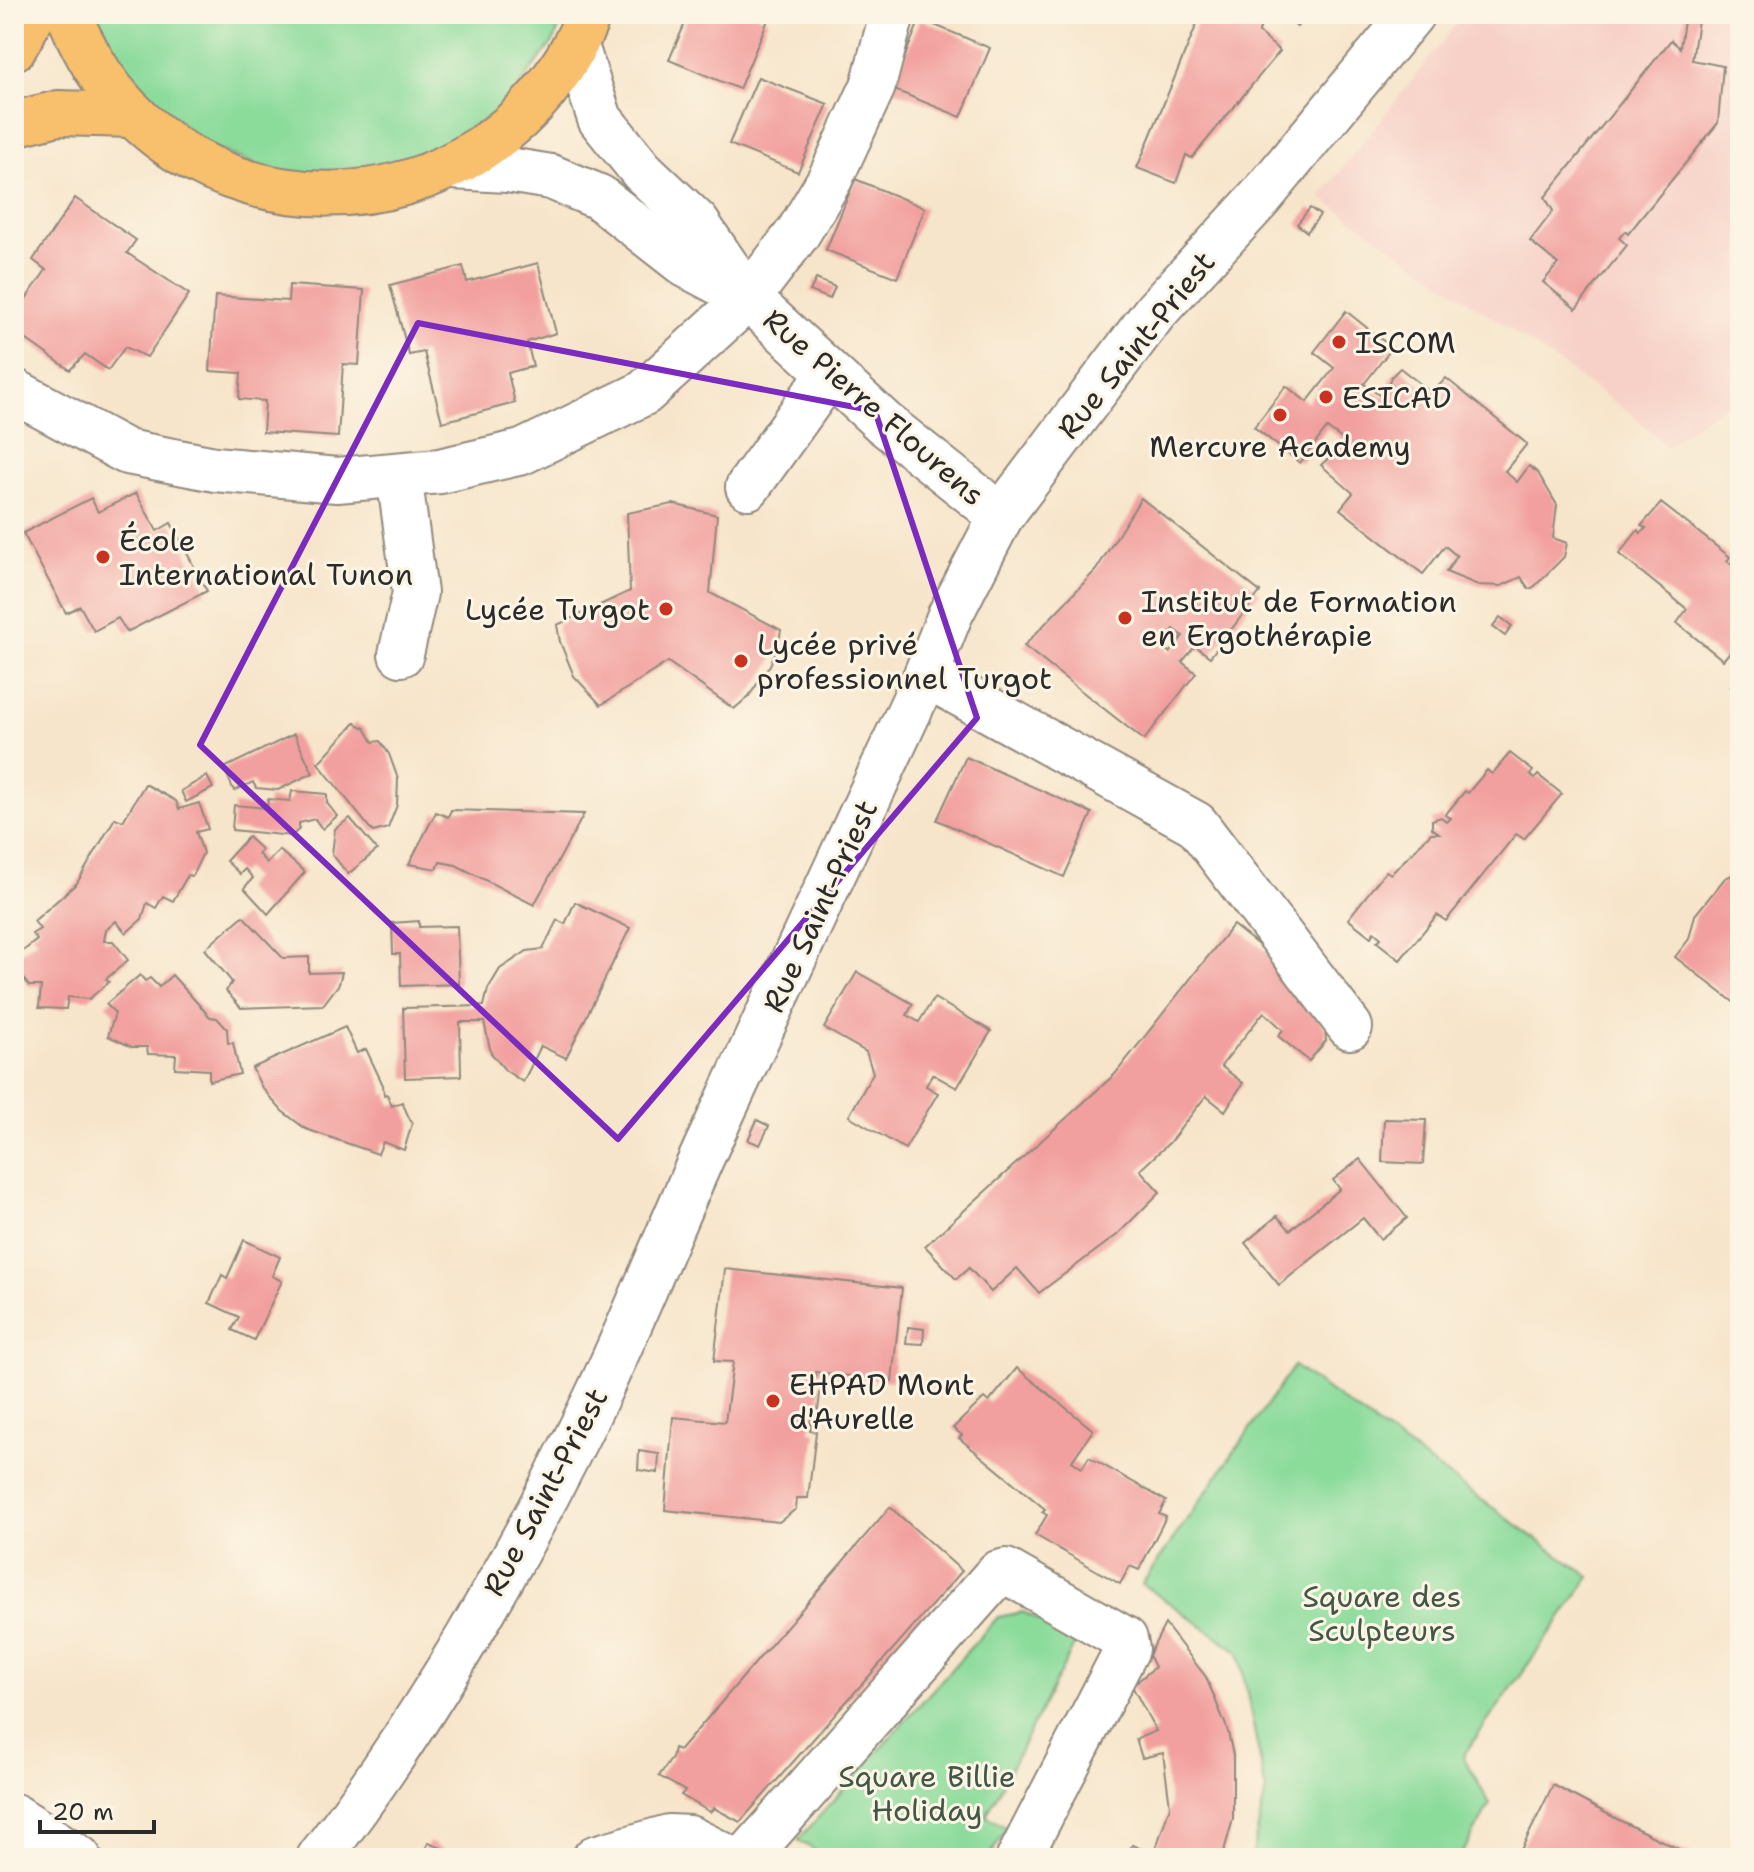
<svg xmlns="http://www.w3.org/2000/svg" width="1754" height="1872" font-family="'Shantell Sans',sans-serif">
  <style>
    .built { fill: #f7d1c8 }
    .green { fill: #8bdb9b; stroke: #5b8363; stroke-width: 2 }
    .building { fill: #f2a09f; fill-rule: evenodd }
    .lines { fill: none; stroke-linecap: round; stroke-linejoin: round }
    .minor-casing { stroke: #91887b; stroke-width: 48 }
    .major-casing { stroke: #91887b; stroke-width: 48 }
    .minor { stroke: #fff; stroke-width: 44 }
    .major { stroke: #f8bf6c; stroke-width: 44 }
    .marked { fill: none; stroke: #7b2cbf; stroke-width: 6; stroke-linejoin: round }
    .poi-dot { fill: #c8321e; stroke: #fcf5e5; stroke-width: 3 }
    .labels { text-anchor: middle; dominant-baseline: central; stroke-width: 6; stroke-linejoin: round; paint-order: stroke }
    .poi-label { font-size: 30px; fill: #2b2b2b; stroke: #fcf5e5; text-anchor: start }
    .street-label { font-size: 30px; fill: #2b2b2b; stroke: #fcf5e5 }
    .park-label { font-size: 30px; fill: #435747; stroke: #fcf5e5 }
  </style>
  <rect width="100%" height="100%" fill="#fcf5e5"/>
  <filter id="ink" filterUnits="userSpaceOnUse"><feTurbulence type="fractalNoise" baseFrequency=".0125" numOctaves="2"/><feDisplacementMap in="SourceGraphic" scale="16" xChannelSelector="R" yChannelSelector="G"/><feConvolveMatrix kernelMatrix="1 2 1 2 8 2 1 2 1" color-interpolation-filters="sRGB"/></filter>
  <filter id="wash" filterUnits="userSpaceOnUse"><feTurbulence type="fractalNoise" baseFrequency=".006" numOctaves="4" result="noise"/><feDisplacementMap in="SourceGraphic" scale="32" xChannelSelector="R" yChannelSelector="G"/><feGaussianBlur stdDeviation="1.8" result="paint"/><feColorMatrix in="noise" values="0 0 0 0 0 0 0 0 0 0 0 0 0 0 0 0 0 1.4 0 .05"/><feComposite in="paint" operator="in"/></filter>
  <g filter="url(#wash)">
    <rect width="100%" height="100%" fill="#f7e5cb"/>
    <!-- built -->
    <path class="built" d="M1464,14H1740V394L1666,446L1633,415L1320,197Z"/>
    <!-- green -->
    <g class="green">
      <path d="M90,14H563L555,39L505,105L438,152L359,175L276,172L199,143L135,90Z"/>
      <path d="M1294,1366L1590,1577L1463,1756L1490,1804L1460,1858H1251L1266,1791L1239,1652L1142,1584Z"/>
      <path d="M1023,1612L1077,1640L986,1816L1007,1828L989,1858H827L798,1840L998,1617Z"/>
    </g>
    <g id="blocks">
      <!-- building -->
      <g class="building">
        <path d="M689,14H754L768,20L739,89L669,60Z"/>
        <path d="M1201,14H1263L1259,33L1280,51L1192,158L1186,155L1176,183L1137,168Z"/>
        <path d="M1281,14H1306L1297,27Z"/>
        <path d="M1685,14H1699L1692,60L1723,66L1718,123L1628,234L1625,231L1619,238L1627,245L1576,309L1543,282L1558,264L1530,241L1553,211L1545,197L1671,40L1680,48Z"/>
        <path d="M920,19L990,48L961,117L892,89Z"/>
        <path d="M758,77L828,104L798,172L729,144Z"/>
        <path d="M855,179L925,208L897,278L826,250Z"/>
        <path d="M75,198L136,240L127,253L189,294L147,357L125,347L108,370L85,354L70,370L14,331V316L46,270L33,260Z"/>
        <path d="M1310,208L1320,215L1307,232L1297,224Z"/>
        <path d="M538,263L556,333L527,342L533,366L508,373L515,403L442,422L424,352L409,355L390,285L463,266L467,282Z"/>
        <path d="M816,279L835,287L830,299L810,291Z"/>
        <path d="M289,285L364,290L359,365L343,364L338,437L263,432L265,401L239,399L241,373L210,371L215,296L288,301Z"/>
        <path d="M1346,311L1392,348L1364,384L1382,397L1392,385L1389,382L1391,377L1400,368L1432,393L1446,378L1527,444L1505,471L1517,482L1529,466L1538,473L1557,505L1553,538L1567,543L1564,557L1534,587L1529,589L1521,577L1501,586L1478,585L1446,572L1457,556L1445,546L1423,574L1340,509L1353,493L1321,465L1346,442L1327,428L1300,463L1254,427L1286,386L1307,402L1334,368L1314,352Z"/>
        <path d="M136,493L157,531L171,523L207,591L127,632L118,618L94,631L80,606L66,613L23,533L91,498L98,512Z"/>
        <path d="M1141,498L1260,592L1210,657L1195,646L1182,662L1196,673L1144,740L1024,646L1096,570ZM1174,629L1183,636L1170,653L1161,645Z"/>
        <path d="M1661,503L1730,557L1727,561L1740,571V660L1730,652L1723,660L1677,623L1687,609L1619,554L1638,530L1641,533L1646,528L1641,526Z"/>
        <path d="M673,504L717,515L710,593L781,630L778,646L770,665L749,696L734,709L668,662L601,705L574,676L560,642L557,625L630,591L627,513Z"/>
        <path d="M1500,617L1512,626L1505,636L1493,627Z"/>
        <path d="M1740,676V694L1731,687Z"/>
        <path d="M355,723L365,728L373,742L380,741L389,754L398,779L397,805L388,828L373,832L318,763Z"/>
        <path d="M294,734L313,773L278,790L256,788L253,782L234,791L224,768Z"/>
        <path d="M1510,753L1533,771L1530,775L1535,779L1538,775L1562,794L1524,839L1516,834L1446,921L1437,915L1400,960L1377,942L1381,938L1374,932L1371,937L1348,919L1386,871L1391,874L1431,833H1439L1432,828V820L1441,817L1447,822L1451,818L1445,815L1465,791L1468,793L1487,770L1492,774Z"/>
        <path d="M966,757L1092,813L1064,877L937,820Z"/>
        <path d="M207,776L213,788L186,802L181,791Z"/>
        <path d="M145,784L176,801L179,809L199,803L208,829L196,832L203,853L192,876L188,875L173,901L163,896L156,908L147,903L142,919L126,933L116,921L106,930L104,941H113L128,960L106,979L109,982L89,999L68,997L66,1009L39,1008L41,986H29L14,967V958L37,940L32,934L40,929L34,921L77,883L115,818L123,821Z"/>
        <path d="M292,791L327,794V803L337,816L322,829L315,819L299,823V829L292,836L232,830L234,805L267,808L268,799L290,801Z"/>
        <path d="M451,810L584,814L534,905L456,865L440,862L437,869L409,864L436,812L448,817Z"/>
        <path d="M350,818L377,850L348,874L332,854L335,829Z"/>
        <path d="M248,837L262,850L258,854L267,863L279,850L305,872L268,914L244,888L253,878L245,869L240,874L226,861Z"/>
        <path d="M1740,872V1007L1675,957L1689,939L1695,915L1725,878Z"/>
        <path d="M575,902L630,928L566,1058L541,1046L523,1082L505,1070L491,1053L484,1022H460L461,1076L405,1078L403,1008L484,1006L488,989L500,969L527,951L543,949L557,920L565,924Z"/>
        <path d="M243,916L283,958L309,957V973L342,972L339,984L323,1005L241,1008L226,991L232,982L205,949Z"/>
        <path d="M419,921V927L457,926L459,984L401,986L400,954H393L392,923Z"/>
        <path d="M1233,925L1291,971L1325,1028L1326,1041L1309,1061L1278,1036L1283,1030L1264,1012L1221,1066L1243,1083L1225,1111L1206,1096L1170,1142L1140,1170L1160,1192L1117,1235L1039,1293L1017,1268L991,1292L969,1268L956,1279L925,1246L1115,1074Z"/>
        <path d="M857,972L913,1004L907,1015L919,1022L934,998L991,1031L957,1088L932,1074L926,1086L938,1093L905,1149L849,1116L873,1073L866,1052L824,1028Z"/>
        <path d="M140,975L145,981L150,978L159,987L172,975L210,1017L217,1018L227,1029L228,1043H233L240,1074L209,1081V1070L175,1068L176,1055L148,1054L147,1047H132L108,1036L115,1013L106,1004Z"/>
        <path d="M345,1027L357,1053L366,1049L383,1085L384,1095L387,1094L392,1106L402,1102L412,1124L404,1150L383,1142L378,1154L306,1129L282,1111L262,1088L252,1068Z"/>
        <path d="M1384,1119L1426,1120L1423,1164L1382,1162Z"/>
        <path d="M757,1120L769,1126L760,1145L748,1140Z"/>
        <path d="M1360,1159L1407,1218L1380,1239L1363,1218L1279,1285L1245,1243L1277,1216L1290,1230L1340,1189L1333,1180Z"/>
        <path d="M244,1240L280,1257L272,1276L282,1281L254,1340L232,1330L239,1317L209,1303L222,1275L227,1278Z"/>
        <path d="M725,1269L902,1288L892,1381L816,1372L814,1386H821L817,1418L812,1417L810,1431L816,1432L808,1498H797L796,1509L779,1522L665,1510L673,1417L725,1422L733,1362L714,1361Z"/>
        <path d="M908,1327L924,1329L923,1344L906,1343Z"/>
        <path d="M1017,1368L1093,1430L1072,1461L1082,1468L1089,1457L1166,1501L1159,1514L1166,1517L1139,1570L1130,1566L1120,1584L1035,1535L1047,1515L1042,1512L1045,1509L959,1438L962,1435L953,1428L984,1398L989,1402Z"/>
        <path d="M639,1451L659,1454L658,1473L638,1470Z"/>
        <path d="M890,1507L962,1571L740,1822L714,1808L710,1812L681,1795L685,1791L659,1776L672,1758L674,1748L680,1750Z"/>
        <path d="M1165,1624L1206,1677L1227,1728L1233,1755V1819L1222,1858H1125L1132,1845L1154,1854L1170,1806L1163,1753L1142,1758L1136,1739L1156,1731L1132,1686L1155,1667L1149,1655Z"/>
        <path d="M1553,1785L1617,1819L1697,1858H1517Z"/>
        <path d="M1740,1831V1858H1727Z"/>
        <path d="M429,1842L443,1849L460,1858H421Z"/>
      </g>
    </g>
  </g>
  <g filter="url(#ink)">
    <use href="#blocks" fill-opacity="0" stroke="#91887b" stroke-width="2"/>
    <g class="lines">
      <defs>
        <g id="minor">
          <path d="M576,46L600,119L642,171L697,223L748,298L884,423L1001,516"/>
          <path d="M452,167L508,170L551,177L599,197L686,265L743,295"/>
          <path d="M14,391L127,452L215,469L337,480L440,471L522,452L644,393L748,298L798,233L830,179L873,86L892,14"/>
          <path d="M399,475L415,593L401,654"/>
          <path d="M748,487L829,374"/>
          <path d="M926,675L1196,824L1350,1027"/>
          <path d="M14,1816L79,1858"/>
          <path d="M319,1858C428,1717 517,1560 595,1400C635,1317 668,1232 706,1148C778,990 854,833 926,675L950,615L1001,516L1155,312L1260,198L1412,14"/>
          <path d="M595,1858L669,1837L689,1838L729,1858"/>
          <path d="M746,1858L998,1573L1006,1571L1125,1639L1127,1649L1019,1858"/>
        </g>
        <g id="major">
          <path d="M69,14C162,255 494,252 589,14"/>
          <path d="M14,48L33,14"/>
          <path d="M14,124L58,113L133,115"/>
        </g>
      </defs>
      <!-- minor casing -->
      <use href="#minor" class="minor-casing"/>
      <!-- major casing -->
      <use href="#major" class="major-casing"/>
      <!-- minor -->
      <use href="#minor" class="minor"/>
      <!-- major -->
      <use href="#major" class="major"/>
    </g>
  </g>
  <!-- marked area -->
  <path class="marked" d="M418,323L875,411L977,718L618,1139L200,745Z"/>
  <!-- markers -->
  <g class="poi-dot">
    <circle cx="1339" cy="342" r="8"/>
    <circle cx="1326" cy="397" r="8"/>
    <circle cx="1280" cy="415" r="8"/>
    <circle cx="103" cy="557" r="8"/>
    <circle cx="666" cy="609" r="8"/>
    <circle cx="1125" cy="618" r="8"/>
    <circle cx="741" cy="661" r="8"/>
    <circle cx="773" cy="1401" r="8"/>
  </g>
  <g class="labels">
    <!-- poi labels -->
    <g class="poi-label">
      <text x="1355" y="342">ISCOM</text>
      <text x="1342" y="397">ESICAD</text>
      <text x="1280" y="446" text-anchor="middle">Mercure Academy</text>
      <text x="119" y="540">École<tspan x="119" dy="34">International Tunon</tspan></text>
      <text x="1141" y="601">Institut de Formation<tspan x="1141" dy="34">en Ergothérapie</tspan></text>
      <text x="650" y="609" text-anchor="end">Lycée Turgot</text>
      <text x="757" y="644">Lycée privé<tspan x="757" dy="34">professionnel Turgot</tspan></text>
      <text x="789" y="1384">EHPAD Mont<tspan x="789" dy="34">d'Aurelle</tspan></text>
    </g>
    <!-- street labels -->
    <g class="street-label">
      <text transform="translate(1136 345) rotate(-51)">Rue Saint-Priest</text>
      <text transform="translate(874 407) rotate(41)">Rue Pierre Flourens</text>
      <text transform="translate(820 906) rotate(-65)">Rue Saint-Priest</text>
      <text transform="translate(545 1492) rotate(-62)">Rue Saint-Priest</text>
    </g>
    <!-- park labels -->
    <g class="park-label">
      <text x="1382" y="1596">Square des<tspan x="1382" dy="34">Sculpteurs</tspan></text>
      <text x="927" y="1776">Square Billie<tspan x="927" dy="34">Holiday</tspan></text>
    </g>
  </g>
  <!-- margin -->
  <rect width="1754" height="1872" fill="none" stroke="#fcf5e5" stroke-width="48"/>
  <!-- scale -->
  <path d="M40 1820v12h114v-12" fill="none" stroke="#2b2b2b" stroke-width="4"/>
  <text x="52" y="1820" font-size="24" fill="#2b2b2b" stroke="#fcf5e5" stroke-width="6" paint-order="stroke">20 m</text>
</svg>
